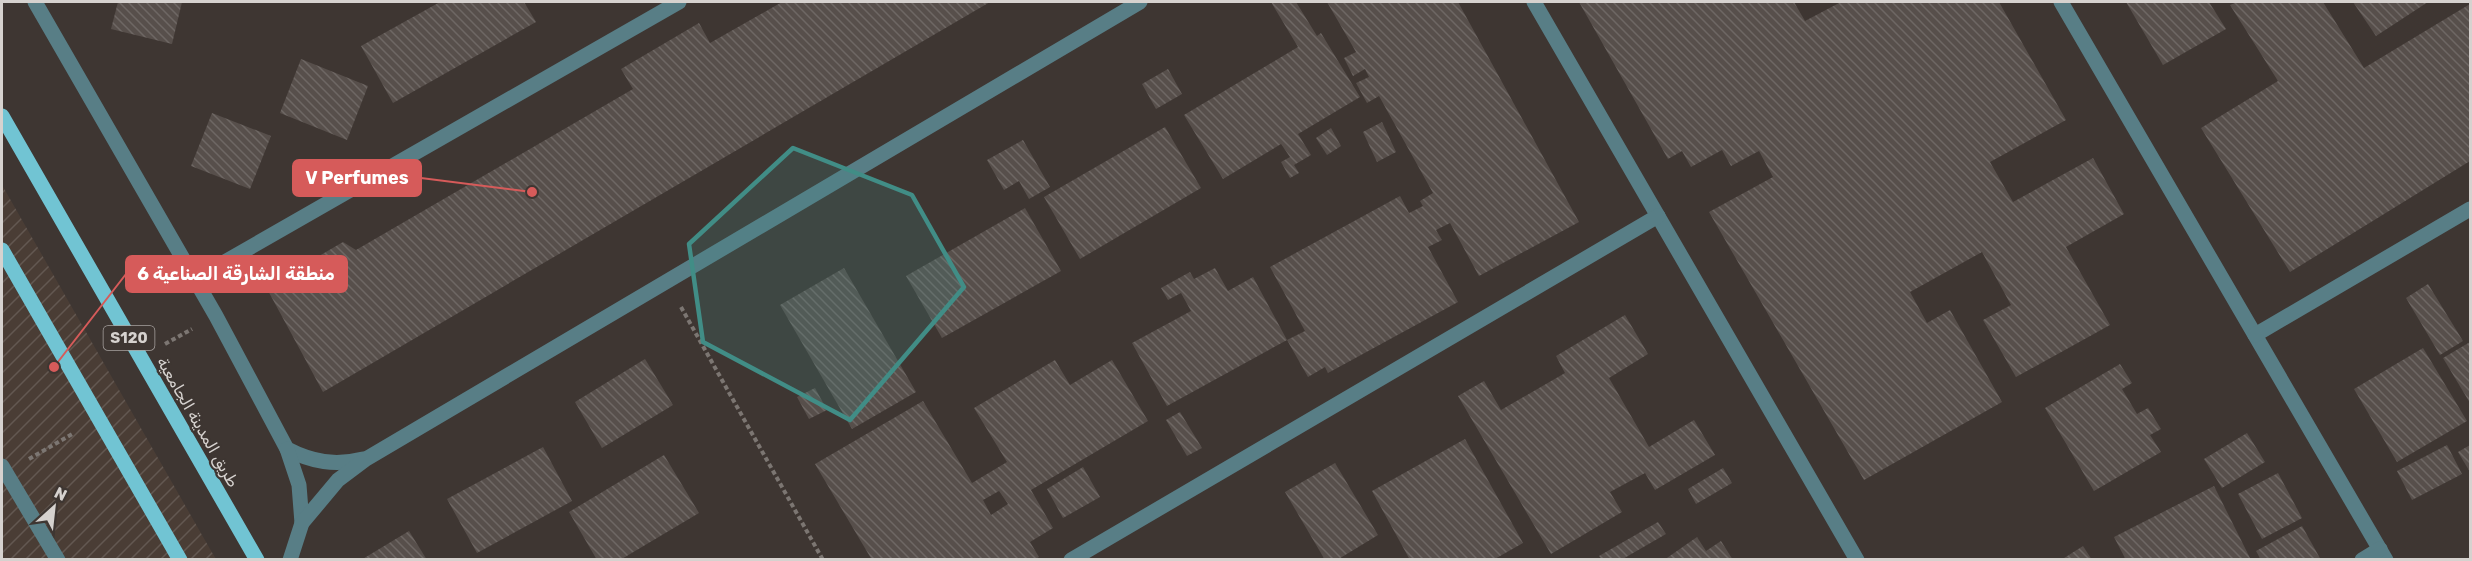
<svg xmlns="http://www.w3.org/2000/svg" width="2472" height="561" font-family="Rubik,Cairo,sans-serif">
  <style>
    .industrial { fill: url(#industrial-furrows) }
    .building { fill: url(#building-back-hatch); fill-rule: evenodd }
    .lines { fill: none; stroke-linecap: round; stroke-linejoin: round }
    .path { stroke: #7c7672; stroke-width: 4; stroke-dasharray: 4.5 3; stroke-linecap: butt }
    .minor { stroke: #587e86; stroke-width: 15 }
    .major { stroke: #71c4d3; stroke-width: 15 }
    .marked { fill: #418d86; fill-opacity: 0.2; stroke: #418d86; stroke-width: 4.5; stroke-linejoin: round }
    .labels { text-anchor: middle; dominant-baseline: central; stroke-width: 4.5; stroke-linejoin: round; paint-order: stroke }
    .shield { fill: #3e3632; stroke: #a8a3a0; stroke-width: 1.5 }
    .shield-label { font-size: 15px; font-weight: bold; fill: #d6d2cf }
    .street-label { font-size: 16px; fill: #d6d2cf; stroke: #3e3632 }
    .leader { fill: none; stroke: #d65b5a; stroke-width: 2 }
    .callout-dot { fill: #d65b5a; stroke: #3e3632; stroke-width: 2 }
    .callout { fill: #d65b5a; stroke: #d65b5a; stroke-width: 2 }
    .callout-label { font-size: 18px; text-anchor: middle; font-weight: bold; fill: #fff }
  </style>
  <defs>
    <pattern id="industrial-furrows" width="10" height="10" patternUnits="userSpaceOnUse" patternTransform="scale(1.5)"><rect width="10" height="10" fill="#4a3d35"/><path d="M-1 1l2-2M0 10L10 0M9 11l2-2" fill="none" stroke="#635851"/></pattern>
    <pattern id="building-back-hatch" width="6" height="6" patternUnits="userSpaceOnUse" patternTransform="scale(1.5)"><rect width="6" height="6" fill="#574f4b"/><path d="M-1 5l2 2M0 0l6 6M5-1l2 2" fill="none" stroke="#6e6764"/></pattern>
  </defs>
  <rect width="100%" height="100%" fill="#3e3632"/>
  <!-- industrial -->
  <path class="industrial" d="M2,185L210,549L216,559H2Z"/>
  <!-- building -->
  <g class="building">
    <path d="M118,2H182L172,44L111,29Z"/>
    <path d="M440,2H524L536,22L393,103L361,46Z"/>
    <path d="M782,2H990L323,392L266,287L343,242L356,250L633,89L621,69L699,23L710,43Z"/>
    <path d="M1271,2H1296L1317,36L1321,33L1360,97L1298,134L1311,155L1294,165L1299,173L1290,178L1281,162L1290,157L1281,144L1223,179L1184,115L1298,47Z"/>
    <path d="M1327,2H1458L1579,222L1479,276L1450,223L1436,230L1442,240L1428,247L1458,302L1328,373L1325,367L1308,377L1287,340L1305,331L1270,267L1400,196L1409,213L1423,206L1420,201L1433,193L1379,96L1367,103L1356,83L1369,77L1365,69L1353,76L1344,58L1356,52Z"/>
    <path d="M1579,2H1794L1805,21L1841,2H1999L2066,120L1990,162L2013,202L2093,158L2124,214L2066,247L2110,325L2016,377L1983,320L2011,305L1982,252L1910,292L1927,323L1950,310L2002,402L1864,480L1709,212L1773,177L1759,151L1731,166L1722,150L1691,167L1682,151L1668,159Z"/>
    <path d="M2126,2H2209L2226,29L2163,65Z"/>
    <path d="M2237,2H2323L2364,68L2470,4V161L2290,272L2201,128L2278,81L2230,5Z"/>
    <path d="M2353,2H2428L2376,36Z"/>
    <path d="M301,59L368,86L347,140L280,113Z"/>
    <path d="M1168,69L1182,94L1156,109L1142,84Z"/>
    <path d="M212,113L271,136L250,189L191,166Z"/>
    <path d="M1382,122L1396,152L1377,162L1363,132Z"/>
    <path d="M1165,127L1201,188L1080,259L1044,197Z"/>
    <path d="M1331,128L1341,146L1327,155L1316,138Z"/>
    <path d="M1023,140L1050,187L1029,199L1019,181L1004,190L987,160Z"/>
    <path d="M1025,208L1061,271L942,338L906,276Z"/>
    <path d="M844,268L916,392L852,429L780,305Z"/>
    <path d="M1215,268L1228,291L1253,277L1287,340L1167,406L1132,343L1191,311L1181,293L1168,300L1161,288L1190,272L1194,279Z"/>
    <path d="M2428,284L2463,341L2440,355L2406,298Z"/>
    <path d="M1625,315L1648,354L1609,378L1649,447L1694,420L1715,455L1655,490L1645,473L1610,492L1622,512L1551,554L1458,396L1484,381L1501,410L1565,373L1556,356Z"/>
    <path d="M2470,342V403L2443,358Z"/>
    <path d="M2423,348L2467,421L2397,462L2354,389Z"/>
    <path d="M645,359L673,405L602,448L575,402Z"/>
    <path d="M1055,360L1070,385L1112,360L1148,421L1031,490L1053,528L1030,542L1039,557L1034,560H872L815,464L923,401L972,483L1007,462L974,408ZM999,491L1008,504L991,515L983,500Z"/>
    <path d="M2120,364L2132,383L2122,389L2137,414L2148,408L2161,429L2150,435L2161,452L2094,491L2045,408Z"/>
    <path d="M815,388L827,410L809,419L797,397Z"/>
    <path d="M1180,412L1202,448L1187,456L1166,420Z"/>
    <path d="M2247,433L2265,462L2222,488L2204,459Z"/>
    <path d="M1465,439L1523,543L1493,560H1410L1372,491Z"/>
    <path d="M2447,445L2462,474L2412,500L2397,471Z"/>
    <path d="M2470,445V472L2458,452Z"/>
    <path d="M543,447L572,501L477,553L447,499Z"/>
    <path d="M664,455L699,513L620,560H597L569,512Z"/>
    <path d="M1335,463L1378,535L1337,560H1325L1285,492Z"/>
    <path d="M1083,467L1100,497L1063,518L1047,489Z"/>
    <path d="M1723,468L1732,483L1696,504L1688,489Z"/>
    <path d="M2278,473L2302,518L2262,539L2238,494Z"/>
    <path d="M2214,486L2251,560H2126L2114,537Z"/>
    <path d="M1658,522L1666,534L1621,560H1602L1599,556Z"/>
    <path d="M2302,526L2321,560H2261L2256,551Z"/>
    <path d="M409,531L427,560H361Z"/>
    <path d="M1697,537L1706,551L1721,541L1733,560H1664Z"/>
    <path d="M2083,546L2092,560H2061Z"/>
  </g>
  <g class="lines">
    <!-- path -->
    <g class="path">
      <path d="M681,307L823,560"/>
      <path d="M165,344L192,329"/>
      <path d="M29,459L74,433"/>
    </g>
    <!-- minor -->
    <g class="minor">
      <path d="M35,2L216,316L287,449C312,462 335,466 363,459"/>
      <path d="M1534,2L1857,560"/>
      <path d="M2061,2L2386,560"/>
      <path d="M195,279L679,2"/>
      <path d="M2255,335L2470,209"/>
      <path d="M287,449L299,485L302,523"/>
      <path d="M2,466L58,560"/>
      <path d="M290,560L302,523L338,480L366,459L1140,2"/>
      <path d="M1071,560L1658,216"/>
      <path d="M2362,560L2380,549"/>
    </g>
    <!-- major -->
    <g class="major">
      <path d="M2,116L257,560"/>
      <path d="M2,250L180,560"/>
    </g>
  </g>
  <!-- marked area -->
  <path class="marked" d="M793,148L912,195L964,287L850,420L703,342L689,244Z"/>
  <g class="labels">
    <!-- shield labels -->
    <rect class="shield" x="103.5" y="326" width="51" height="24" rx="4.5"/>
    <g class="shield-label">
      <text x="129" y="338">S120</text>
    </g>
    <!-- street labels -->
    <g class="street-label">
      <text transform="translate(198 422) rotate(60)">طريق المدينة الجامعية</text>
    </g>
  </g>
  <!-- callouts -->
  <path class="leader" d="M532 192L421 178M54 367L126 274"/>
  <g class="callout-dot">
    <circle cx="532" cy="192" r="6"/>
    <circle cx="54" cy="367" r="6"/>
  </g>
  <g class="callout">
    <rect x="293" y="160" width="128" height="36" rx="6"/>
    <rect x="126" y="256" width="221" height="36" rx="6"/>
  </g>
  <g class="callout-label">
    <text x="357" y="184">V Perfumes</text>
    <text x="236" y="280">منطقة الشارقة الصناعية 6</text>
  </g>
  <!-- border -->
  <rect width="2472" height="561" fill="none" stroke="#d6d2cf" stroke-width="6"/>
  <!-- north arrow -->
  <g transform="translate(54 507) rotate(27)" stroke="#3e3632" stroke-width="4.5" paint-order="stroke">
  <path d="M0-4.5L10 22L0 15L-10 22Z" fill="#d6d2cf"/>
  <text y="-9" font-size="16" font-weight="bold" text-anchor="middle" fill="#d6d2cf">N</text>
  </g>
</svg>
